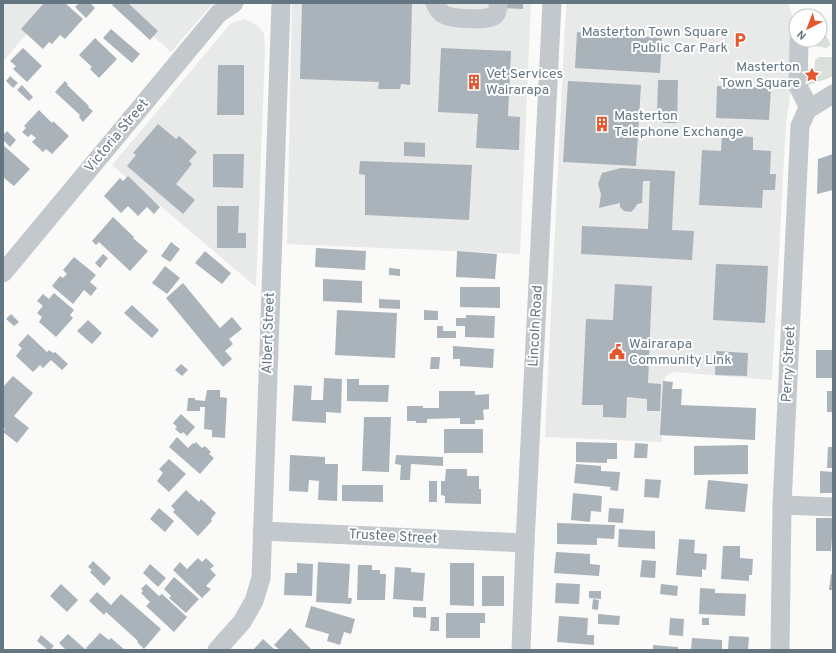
<svg xmlns="http://www.w3.org/2000/svg" width="836" height="653" font-family="Overpass,sans-serif">
  <style>
    .built { fill: #e8e9e9 }
    .green { fill: #dadfd7 }
    .building { fill: #aab3b9 }
    .lines { fill: none; stroke-linecap: round; stroke-linejoin: round }
    .minor { stroke: #c3c8cc; stroke-width: 19 }
    .labels { text-anchor: middle; dominant-baseline: central; stroke-width: 4; stroke-linejoin: round; paint-order: stroke }
    .poi-label { font-size: 14px; fill: #657683; stroke: #fff; text-anchor: start }
    .street-label { font-size: 14px; fill: #657683; stroke: #fff }
  </style>
  <rect width="100%" height="100%" fill="#fafaf8"/>
  <!-- built -->
  <g class="built">
    <path d="M3,3H52L3,62Z"/>
    <path d="M116,3H213L171,52Z"/>
    <path d="M292,3H531L520,254L287,244Z"/>
    <path d="M566,3H788L792,14L790,98L786,123L772,380L673,372L665,377L662,442L545,437Z"/>
    <path d="M245,19L257,25L264,33L265,50L256,287L112,165L231,23Z"/>
  </g>
  <!-- green -->
  <g class="green">
    <path d="M820,21H821L824,32L831,45L826,48L816,46V40H820Z"/>
    <path d="M819,57H831L833,60V76C824,81 814,82 805,87V84L814,77L815,60Z"/>
  </g>
  <!-- building -->
  <g class="building">
    <path d="M44,3H65L83,19L65,39L60,35L52,44L49,42L43,49L21,29Z"/>
    <path d="M79,3H90L95,8L86,18L75,7Z"/>
    <path d="M115,3H128L158,31L150,40L112,5Z"/>
    <path d="M302,3H412L410,85L401,84L400,89H378L379,82L300,79Z"/>
    <path d="M501,3H523V9L501,8Z"/>
    <path d="M111,29L140,54L132,63L103,38Z"/>
    <path d="M577,32L662,38L660,73L575,68Z"/>
    <path d="M95,38L117,59L99,78L90,69L92,67L79,55Z"/>
    <path d="M23,48L42,66L27,82L13,69L16,66L10,61Z"/>
    <path d="M441,48L511,51L508,116L520,117L519,150L476,148L478,114L438,112Z"/>
    <path d="M218,65H244V115H217Z"/>
    <path d="M10,76L18,83L13,88L6,81Z"/>
    <path d="M658,80H678L677,123H663V114H657Z"/>
    <path d="M65,81L68,84L67,85L89,106L88,107L93,111L83,122L79,117L80,115L55,92Z"/>
    <path d="M568,81L641,85L636,166L563,162Z"/>
    <path d="M22,85L33,97L29,101L17,90Z"/>
    <path d="M717,86L771,88L769,120L716,118Z"/>
    <path d="M39,110L52,123L53,121L69,136L52,154L46,149L43,152L32,142L36,138L31,134L28,137L22,132L26,128L24,126Z"/>
    <path d="M158,124L176,139L179,136L197,152L189,161L192,164L176,184L195,200L183,214L127,166L136,155L133,153Z"/>
    <path d="M7,131L16,140L10,147L3,140V135Z"/>
    <path d="M722,135L753,137V150L771,151L770,174H776L775,190H763L762,208L699,205L702,150L721,151Z"/>
    <path d="M404,142L425,143V157L404,156Z"/>
    <path d="M3,145L30,169L14,186L4,178L3,179Z"/>
    <path d="M213,154H244L243,188L213,187Z"/>
    <path d="M833,154V190L817,194L818,159Z"/>
    <path d="M360,161L472,165L469,220L365,215V175L359,174Z"/>
    <path d="M621,168L675,171L672,230L694,231L692,260L581,254L582,226L648,229L650,181H643L642,203L637,204L635,208L631,212L624,211L620,207V203L599,208L601,194L598,184L602,173Z"/>
    <path d="M128,176L160,207L154,214L147,207L138,216L128,206L121,213L104,196L120,178L123,181Z"/>
    <path d="M217,206H239L238,233H246V248H217Z"/>
    <path d="M113,217L134,237L133,238L148,251L130,271L99,242L96,245L92,241Z"/>
    <path d="M171,242L180,249L170,262L161,256Z"/>
    <path d="M316,248L366,251L365,270L315,267Z"/>
    <path d="M205,251L231,273L222,284L195,263Z"/>
    <path d="M457,251L497,254L495,279L456,277Z"/>
    <path d="M103,254L108,258L100,268L95,263Z"/>
    <path d="M74,257L96,275L90,282L97,288L91,296L84,290L73,304L52,286L60,276L63,278L67,274L63,270Z"/>
    <path d="M716,264L768,266L765,323L713,320Z"/>
    <path d="M165,266L180,278L167,294L152,283Z"/>
    <path d="M389,268L400,269V276L389,275Z"/>
    <path d="M323,279L362,281V303L323,301Z"/>
    <path d="M183,283L220,328L232,317L242,329L229,339L233,344L225,351L232,359L223,367L166,298Z"/>
    <path d="M615,284L652,286L648,383L661,384L660,411H647V399L627,397L626,418L603,417V405H582L586,319L613,320Z"/>
    <path d="M460,287H500V308L460,307Z"/>
    <path d="M54,293L74,310L70,315L73,318L56,337L39,322L42,317L37,313L43,306L37,301L43,294L49,299Z"/>
    <path d="M379,299L400,300V309L379,308Z"/>
    <path d="M132,305L159,330L152,338L124,313Z"/>
    <path d="M337,310L397,313L395,358L335,355Z"/>
    <path d="M424,310L438,311V320H424Z"/>
    <path d="M11,314L19,322L14,326L6,319Z"/>
    <path d="M466,315L495,316L494,338L465,337V326H456V318H466Z"/>
    <path d="M88,320L102,333L92,344L77,331Z"/>
    <path d="M437,326H443V331H456V338H437Z"/>
    <path d="M28,334L47,352L49,350L53,353L55,352L68,364L62,370L51,360L43,368L40,365L33,372L16,356L22,348L18,345Z"/>
    <path d="M453,346L494,349L493,368L460,366V359H453Z"/>
    <rect x="816" y="350" width="17" height="28"/>
    <path d="M716,351L748,353L747,376L715,375Z"/>
    <path d="M431,357H440L439,369H430Z"/>
    <path d="M181,364L188,370L182,376L175,370Z"/>
    <path d="M13,376L33,393L14,416L29,428L17,443L3,432L5,429L3,427V387Z"/>
    <path d="M324,378L342,379L341,413L326,412V423L292,421L294,385L312,386L311,400H323Z"/>
    <path d="M347,379H359V385H389L388,402L347,401Z"/>
    <path d="M663,381L673,382L672,389H682L681,405L756,408L755,440L660,435Z"/>
    <path d="M207,390H220V397L227,398L225,438L212,437V430L204,429L205,407H200V411H187L188,398H195V400L205,401Z"/>
    <path d="M439,391H475V395L489,394V409L483,410L484,420H475V424H460V418L427,419V423H416V421H407V406H423V408H439Z"/>
    <rect x="827" y="391" width="6" height="21"/>
    <path d="M181,414L195,427L187,436L183,432L181,434L175,429L177,427L173,423Z"/>
    <path d="M364,417H391L389,472L362,471Z"/>
    <rect x="444" y="429" width="39" height="24"/>
    <path d="M177,437L188,448L193,443L194,444L196,442L202,448L205,446L211,452L209,454L214,458L200,474L169,447Z"/>
    <path d="M576,442L617,443V459H607V463L576,462Z"/>
    <path d="M635,443L648,444L647,458H634Z"/>
    <path d="M748,445V474L694,475V446Z"/>
    <path d="M828,447H833V468H827Z"/>
    <path d="M290,455L325,457V464H338L337,501L318,500L319,481L309,480L308,492L289,491Z"/>
    <path d="M396,455L443,457V466L411,464L410,480H400L401,465L395,464Z"/>
    <path d="M169,459L186,474L169,492L157,481L163,473L159,469Z"/>
    <path d="M576,464L601,466V471L620,472L618,491L610,490L611,487L574,483Z"/>
    <path d="M446,469H467V476H479V489H481V504L445,503V496L441,495V481H445Z"/>
    <path d="M820,471L833,472V493H820Z"/>
    <path d="M645,479L661,480L659,498L644,497Z"/>
    <path d="M708,480L748,484L745,512L705,509Z"/>
    <rect x="429" y="481" width="8" height="21"/>
    <path d="M342,485H383V502L342,501Z"/>
    <path d="M186,490L199,502L201,499L216,513L211,519L212,521L198,536L173,512L175,510L171,506Z"/>
    <path d="M573,493L602,496L601,512L591,511L590,522L571,520Z"/>
    <path d="M159,508L174,521L165,532L150,519Z"/>
    <path d="M609,508L624,509L623,523L608,522Z"/>
    <path d="M816,518H833V538H832L831,551H816Z"/>
    <path d="M557,523L615,525L614,539L597,538V545L557,544Z"/>
    <path d="M619,529L655,531V549L618,547Z"/>
    <path d="M679,539L695,540L694,553L707,554L706,570L702,569V577L676,575Z"/>
    <path d="M723,546H740V558L753,559L752,575H749V581L721,579Z"/>
    <path d="M556,552L590,554V564L600,565L599,576L554,573Z"/>
    <path d="M198,558L202,562L206,558L214,566L210,569L216,575L206,586L211,589L202,598L173,570L180,562L187,569Z"/>
    <path d="M642,560L656,561L655,578L640,577Z"/>
    <path d="M93,561L111,578L104,586L90,572L92,570L88,567Z"/>
    <path d="M318,562L350,564L348,598H352L351,604L316,602Z"/>
    <path d="M297,563L313,564L312,596L284,595L285,573H297Z"/>
    <path d="M450,563H474V606L450,605Z"/>
    <path d="M150,564L166,578L158,587L143,573Z"/>
    <path d="M358,565H372V570H380V574H386L385,600H357Z"/>
    <path d="M395,567L411,568V572L425,573L423,601L393,599Z"/>
    <path d="M831,574H833V590H829Z"/>
    <rect x="482" y="576" width="22" height="30"/>
    <path d="M174,577L199,599L186,613L169,598L171,596L164,589Z"/>
    <path d="M556,583L580,584L579,604L555,603Z"/>
    <path d="M61,584L78,600L67,612L50,596Z"/>
    <path d="M146,584L159,596L162,594L187,617L174,632L146,606L150,602L141,593L143,591L141,589Z"/>
    <path d="M661,584L678,586L677,596L660,594Z"/>
    <path d="M700,588L715,589V593L746,594L745,616L699,614Z"/>
    <path d="M589,591H601V599L589,598Z"/>
    <path d="M97,592L111,605L121,594L161,629L144,649L137,642L138,641L106,612L104,615L89,601Z"/>
    <path d="M593,599L599,600L598,610L592,609Z"/>
    <path d="M311,606L355,619L351,634L344,632L340,645L327,641L329,634L305,627Z"/>
    <path d="M413,607H426V618L413,617Z"/>
    <path d="M446,613H485V623H480V638H446Z"/>
    <path d="M598,614L620,616L619,625L598,624Z"/>
    <path d="M559,616L588,618L587,635H594V645L557,642Z"/>
    <path d="M431,617H439V631H430Z"/>
    <path d="M670,618L684,619L683,636L669,635Z"/>
    <rect x="702" y="618" width="7" height="7"/>
    <path d="M290,628L312,650H280L274,645Z"/>
    <path d="M100,633L109,640L111,638L125,650H88L86,648Z"/>
    <path d="M68,634L86,650H66L59,643Z"/>
    <path d="M41,635L54,646L50,650H48L37,641Z"/>
    <path d="M729,636L749,637L748,650H728Z"/>
    <path d="M692,638L722,640V650H691Z"/>
    <path d="M263,639L275,650H253Z"/>
    <path d="M653,645L678,647V650H653Z"/>
  </g>
  <g class="lines">
    <!-- minor -->
    <g class="minor">
      <path d="M435,3C437,8 440,13 445,15C453,19 489,21 495,15C498,12 498,7 498,3"/>
      <path d="M799,40L798,86L809,108"/>
      <path d="M3,273L219,13L234,3"/>
      <path d="M782,505L833,507"/>
      <path d="M262,531L525,543"/>
      <path d="M217,650L242,622L254,601L261,578L281,3"/>
      <path d="M521,650L525,543L552,3"/>
      <path d="M780,650L782,505L800,126L807,110L833,94"/>
    </g>
  </g>
  <!-- icons -->
  <defs>
    <symbol id="parking-bare" viewBox="-9 -9 18 18"><path d="M-3.5-5.5H1a3.5 3.5 0 0 1 0 7H-1V5.5H-3.5ZM-1-3.4V-.6H.8a1.4 1.4 0 0 0 0-2.8Z" fill="#e4572e" stroke="#fff" stroke-width="2.5" paint-order="stroke"/></symbol>
    <symbol id="sight-bare" viewBox="-9 -9 18 18"><path d="M0-6L1.8-2.2L6-1.7L2.9 1.2L3.7 5.4L0 3.3L-3.7 5.4L-2.9 1.2L-6-1.7L-1.8-2.2Z" fill="#e4572e" stroke="#fff" stroke-width="2.5" paint-order="stroke"/></symbol>
    <symbol id="building-bare" viewBox="-9 -9 18 18"><path d="M-4-6H4V6H1V3H-1V6H-4ZM-2.5-4.3h1.7v1.8h-1.7ZM.8-4.3h1.7v1.8H.8ZM-2.5-1h1.7V.8h-1.7ZM.8-1h1.7V.8H.8Z" fill="#e4572e" stroke="#fff" stroke-width="2.5" paint-order="stroke"/></symbol>
    <symbol id="civic-bare" viewBox="-9 -9 18 18"><path d="M-.6-6.5H3V-4.5H.6V-3L4-1V1h2V6H-6V1h2V-1L-.6-3ZM-1.2 2.5V6h2.4V2.5Z" fill="#e4572e" stroke="#fff" stroke-width="2.5" paint-order="stroke"/></symbol>
  </defs>
  <g fill-rule="evenodd">
    <use href="#parking-bare" x="729" y="29" width="22" height="22"/>
    <use href="#sight-bare" x="801" y="64" width="22" height="22"/>
    <use href="#building-bare" x="463" y="71" width="22" height="22"/>
    <use href="#building-bare" x="591" y="113" width="22" height="22"/>
    <use href="#civic-bare" x="606" y="341" width="22" height="22"/>
  </g>
  <g class="labels">
    <!-- poi labels -->
    <g class="poi-label">
      <text x="728" y="32" text-anchor="end">Masterton Town Square<tspan x="728" dy="16">Public Car Park</tspan></text>
      <text x="800" y="67" text-anchor="end">Masterton<tspan x="800" dy="16">Town Square</tspan></text>
      <text x="486" y="74">Vet Services<tspan x="486" dy="16">Wairarapa</tspan></text>
      <text x="614" y="116">Masterton<tspan x="614" dy="16">Telephone Exchange</tspan></text>
      <text x="629" y="344">Wairarapa<tspan x="629" dy="16">Community Link</tspan></text>
    </g>
    <!-- street labels -->
    <g class="street-label">
      <text transform="translate(117 136) rotate(-50)">Victoria Street</text>
      <text transform="translate(536 326) rotate(-87)">Lincoln Road</text>
      <text transform="translate(269 333) rotate(-88)">Albert Street</text>
      <text transform="translate(789 364) rotate(-87)">Perry Street</text>
      <text transform="translate(393 537) rotate(3)">Trustee Street</text>
    </g>
  </g>
  <!-- border -->
  <rect width="836" height="653" fill="none" stroke="#657683" stroke-width="8"/>
  <!-- north arrow -->
  <g transform="translate(808 28) rotate(222)"><circle r="19" fill="#ffffff" stroke="#c1c8cd"/>
  <path d="M0-3L7 15L0 10L-7 15Z" fill="#e4572e"/>
  <text y="-6" font-size="11" font-weight="bold" text-anchor="middle" fill="#657683">N</text>
  </g>
</svg>
